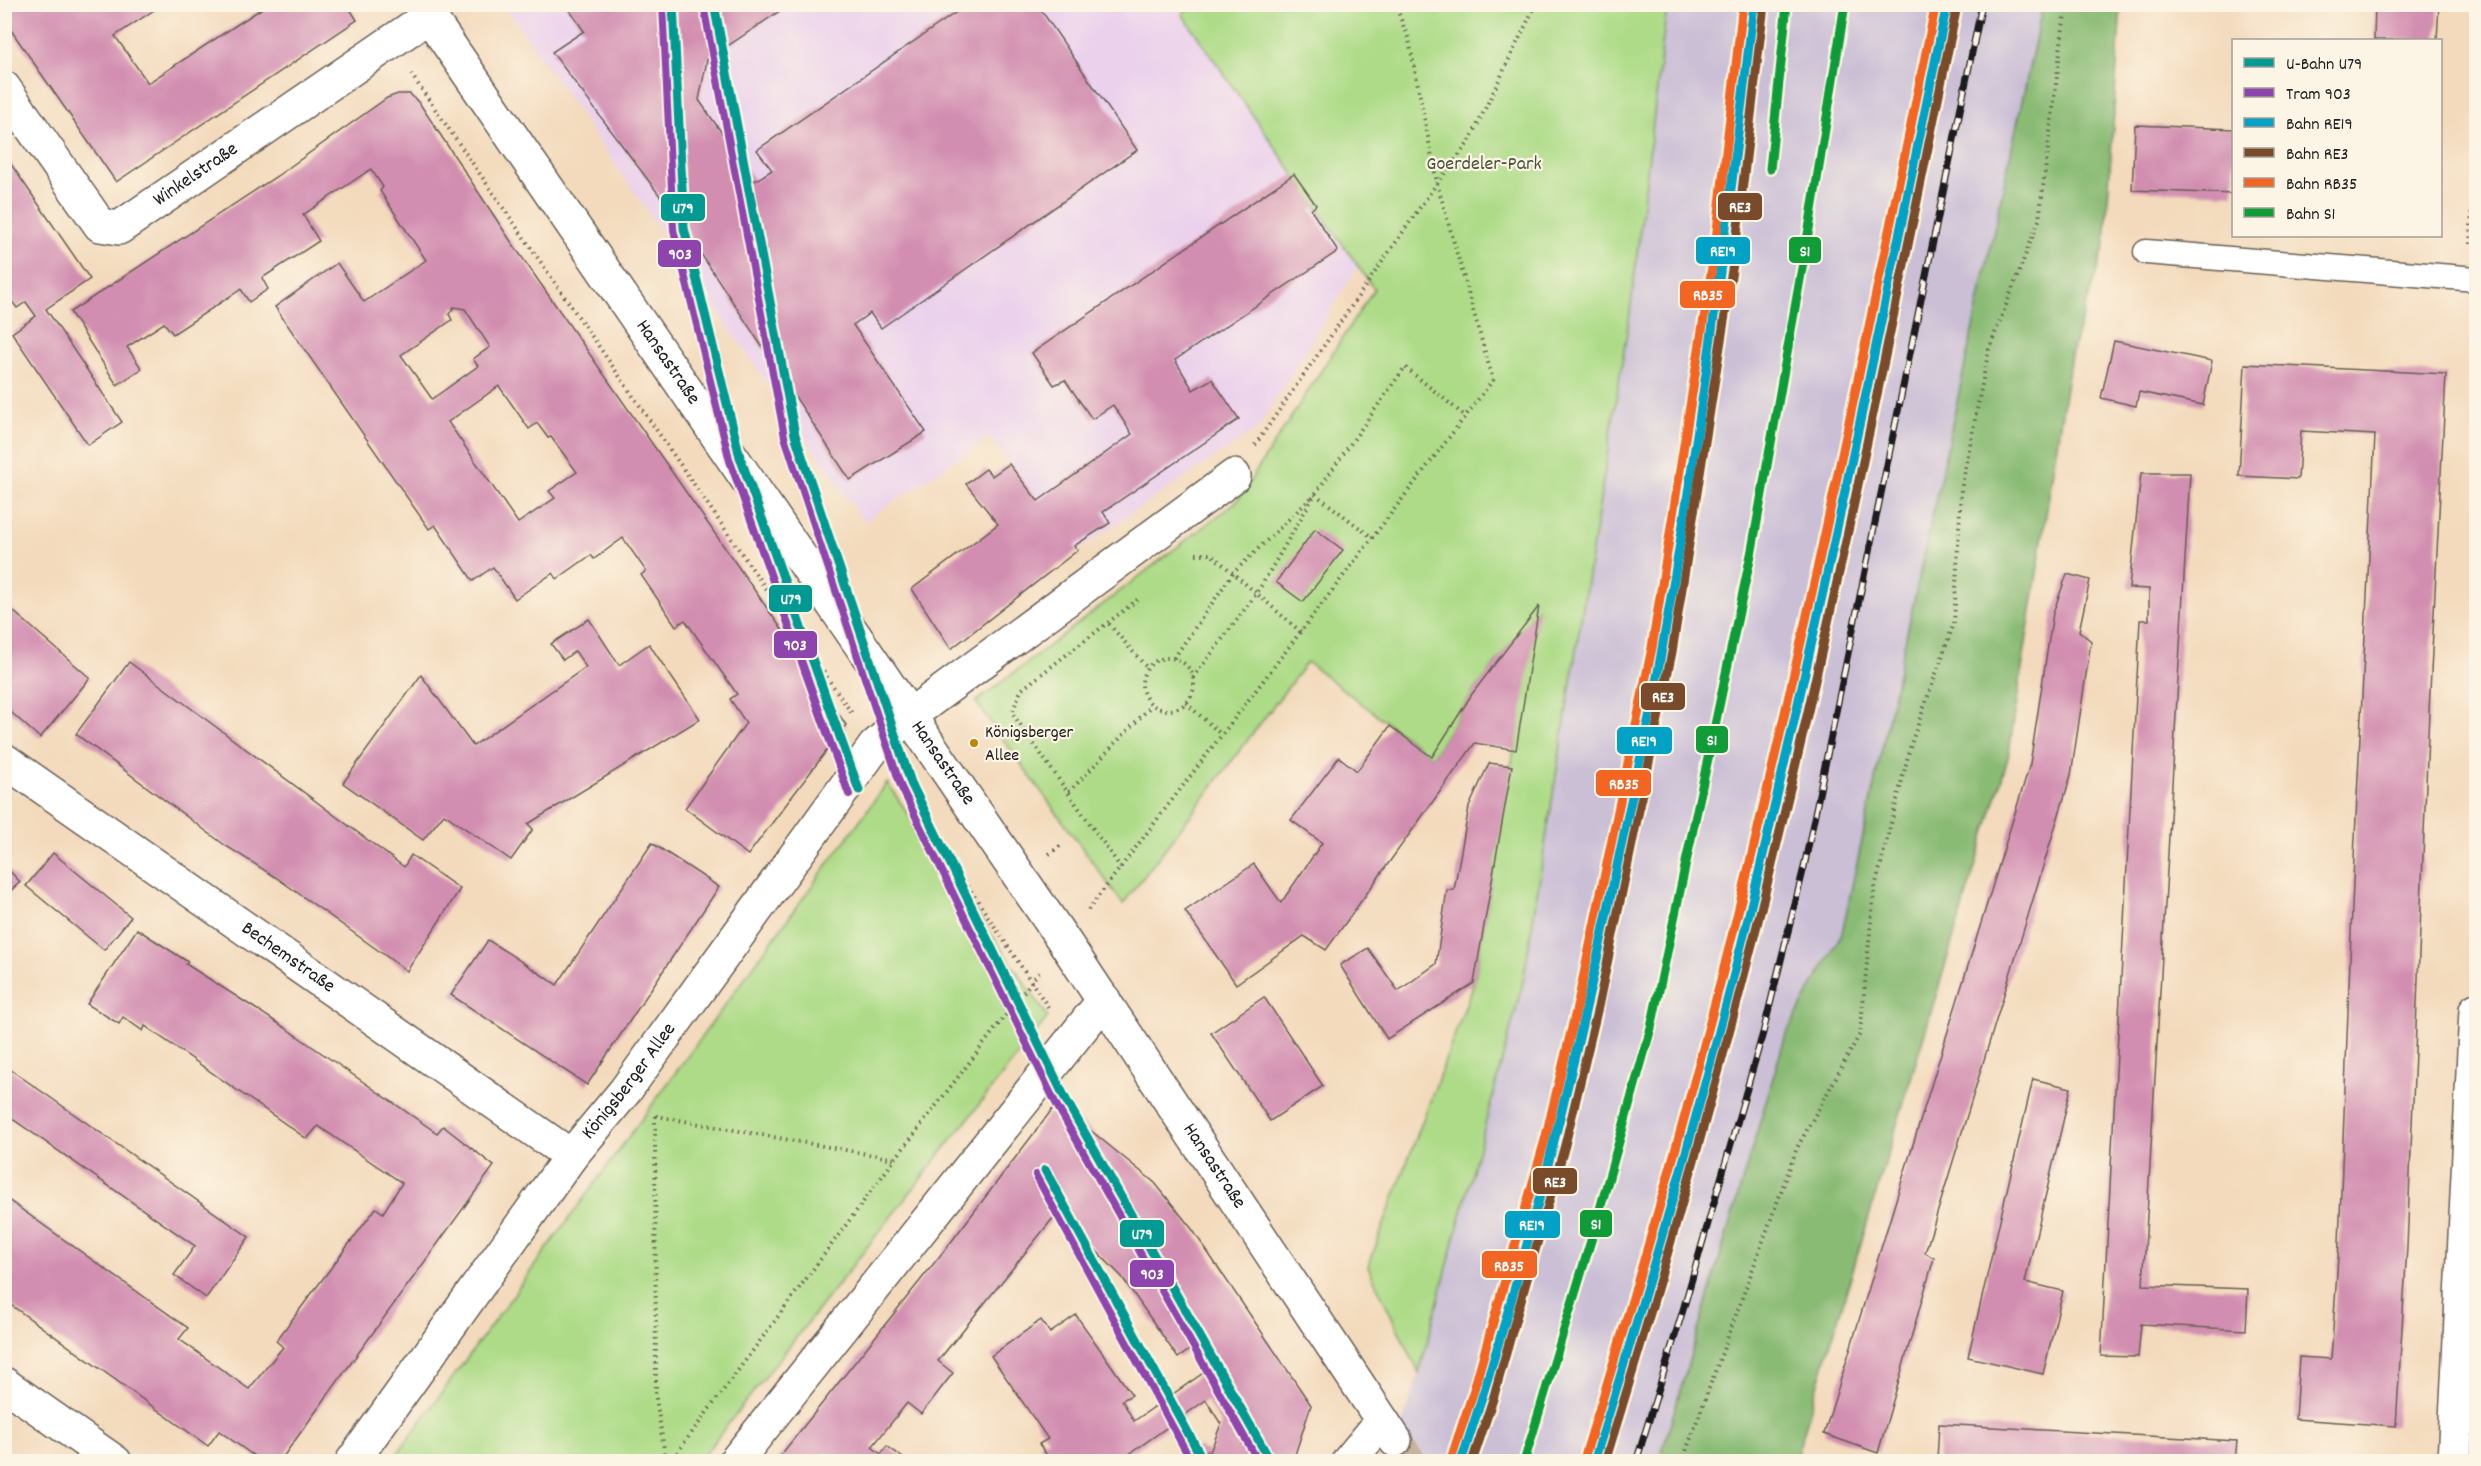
<svg xmlns="http://www.w3.org/2000/svg" width="2481" height="1466" font-family="Dekko,sans-serif">
  <style>
    .built { fill: #ebd1ec }
    .industrial { fill: #cbbfd6 }
    .green { fill: #addb87; stroke: #647c52; stroke-width: 1.5 }
    .forest { fill: #8abb74; stroke: #536c48; stroke-width: 1.5 }
    .building { fill: #d28eb0; fill-rule: evenodd }
    .lines { fill: none; stroke-linecap: round; stroke-linejoin: round }
    .secondary-tunnel { stroke: #c8b49c; stroke-width: 33; stroke-dasharray: 33 16; stroke-linecap: butt }
    .lane-casing { stroke: #675e54; stroke-width: 27 }
    .street-casing { stroke: #675e54; stroke-width: 36 }
    .secondary-casing { stroke: #675e54; stroke-width: 36 }
    .path { stroke: #675e54; stroke-width: 4; stroke-dasharray: 1.5 4.5; stroke-linecap: butt }
    .lane { stroke: #fff; stroke-width: 24 }
    .street { stroke: #fff; stroke-width: 33 }
    .secondary { stroke: #fff; stroke-width: 33 }
    .rail-casing { stroke: #1c1c1c; stroke-width: 7 }
    .rail { stroke: #fcf5e5; stroke-width: 4.5; stroke-dasharray: 14; stroke-linecap: butt }
    .rail-1-casing { stroke: #fcf5e5; stroke-width: 14 }
    .rail-2-casing { stroke: #fcf5e5; stroke-width: 14 }
    .rail-3-casing { stroke: #fcf5e5; stroke-width: 14 }
    .rail-4-casing { stroke: #fcf5e5; stroke-width: 14 }
    .rail-1 { stroke: #01a2c5; stroke-width: 9 }
    .rail-2 { stroke: #7a4b2a; stroke-width: 9 }
    .rail-3 { stroke: #f26522; stroke-width: 9 }
    .rail-4 { stroke: #109c37; stroke-width: 9 }
    .tram-1-casing { stroke: #fcf5e5; stroke-width: 12 }
    .tram-1 { stroke: #8e44ad; stroke-width: 8 }
    .metro-1-casing { stroke: #fcf5e5; stroke-width: 14 }
    .metro-1 { stroke: #009a93; stroke-width: 9 }
    .bus-dot { fill: #c08407; stroke: #fcf5e5; stroke-width: 2 }
    .labels { text-anchor: middle; dominant-baseline: central; stroke-width: 4.5; stroke-linejoin: round; paint-order: stroke }
    .bus-label { font-size: 18px; fill: #1c1c1c; stroke: #fcf5e5; text-anchor: start }
    .park-label { font-size: 20px; fill: #48553c; stroke: #fcf5e5 }
    .street-label { font-size: 20px; fill: #1c1c1c; stroke: #fcf5e5 }
    .line-badge { stroke: #fcf5e5; stroke-width: 2 }
    .badge-label { font-size: 16px; text-anchor: middle; font-weight: bold; fill: #fff }
  </style>
  <rect width="100%" height="100%" fill="#fcf5e5"/>
  <filter id="ink" filterUnits="userSpaceOnUse"><feTurbulence type="fractalNoise" baseFrequency=".0167" numOctaves="2"/><feDisplacementMap in="SourceGraphic" scale="12" xChannelSelector="R" yChannelSelector="G"/><feConvolveMatrix kernelMatrix="1 2 1 2 8 2 1 2 1" color-interpolation-filters="sRGB"/></filter>
  <filter id="wash" filterUnits="userSpaceOnUse"><feTurbulence type="fractalNoise" baseFrequency=".008" numOctaves="4" result="noise"/><feDisplacementMap in="SourceGraphic" scale="24" xChannelSelector="R" yChannelSelector="G"/><feGaussianBlur stdDeviation="1.35" result="paint"/><feColorMatrix in="noise" values="0 0 0 0 0 0 0 0 0 0 0 0 0 0 0 0 0 1.4 0 .05"/><feComposite in="paint" operator="in"/></filter>
  <g filter="url(#wash)">
    <rect width="100%" height="100%" fill="#f3dabc"/>
    <!-- built -->
    <path class="built" d="M504,5H1176L1358,266L1258,428L1078,550L989,437L864,522Z"/>
    <!-- industrial -->
    <path class="industrial" d="M1667,5H2043L1842,933L1786,1034L1659,1461L1389,1462L1419,1373L1523,982L1630,313Z"/>
    <!-- green -->
    <g class="green">
      <path d="M1194,4L1667,5L1630,313L1523,982L1419,1373L1368,1267L1474,983L1538,608L1472,694L1432,757L1307,662L1123,904L976,702L1237,501L1374,289L1182,14Z"/>
      <path d="M887,783L1048,1017L699,1461H392Z"/>
    </g>
    <!-- forest -->
    <path class="forest" d="M2043,4L2121,5L2105,244L2071,355L2008,758L1795,1461H1686L1662,1452L1786,1034L1842,933Z"/>
    <g id="blocks">
      <!-- building -->
      <g class="building">
        <path d="M4,4H94L97,8L102,4H163L115,36L148,83L261,9L258,4H347L357,20L116,182L4,20Z"/>
        <path d="M565,4H790L707,60L699,100L755,181L772,170L757,150L968,4H1037L1137,150L881,328L870,313L853,325L926,432L850,480L684,228L552,52L584,31Z"/>
        <path d="M2375,4H2439L2437,40H2374Z"/>
        <path d="M398,94H410L420,104L510,240L799,654L846,725L748,855L685,808L746,723L730,699L737,694L685,620L676,626L641,575L646,571L623,538L594,559L591,555L557,579L553,573L515,599L493,567L473,581L435,525L429,529L275,307L337,263L364,302L426,260L380,191L383,187L371,169L303,215L319,241L262,278L268,289L249,302L241,289L173,334L164,323L127,347L142,369L117,385L70,312L277,176L387,98ZM454,307L465,309L490,347L473,359L478,366L432,399L401,355L452,320L449,314ZM499,386L529,429L537,423L548,438L551,437L577,472L549,491L555,498L518,523L448,422Z"/>
        <path d="M2135,125L2234,129V194L2132,190Z"/>
        <path d="M4,154L90,279L46,309L122,422L88,445L12,333L36,316L26,302L17,308L4,291V280L9,277L4,271Z"/>
        <path d="M1294,174L1316,205L1311,210L1338,251L1175,360L1193,390L1212,379L1239,419L1103,512L1110,523L1074,546L1078,550L951,649L912,589L998,524L966,484L986,469L992,476L1009,464L1038,501L1132,434L1113,405L1092,419L1065,380L1054,385L1032,353Z"/>
        <path d="M2114,341L2212,361L2203,405L2139,392L2136,406L2101,398Z"/>
        <path d="M2245,364L2446,374L2429,711L2407,1247L2396,1426L2295,1419L2299,1357L2331,1359L2339,1243L2354,857L2375,435L2301,431L2298,479L2239,476Z"/>
        <path d="M2141,473H2190L2143,1285L2248,1289L2246,1330L2141,1324L2138,1357L2101,1356L2140,620H2149V589L2129,588Z"/>
        <path d="M1315,529L1343,550L1303,602L1276,582Z"/>
        <path d="M2067,574L2090,580L2079,631L2091,641L2071,775L1925,1253L1934,1258L1878,1453L1824,1434L2030,764L2053,613Z"/>
        <path d="M4,603L90,678L40,738L4,706Z"/>
        <path d="M1539,606L1516,750L1475,743L1326,950L1304,936L1236,984L1185,911L1254,864L1281,903L1322,843L1291,820L1339,757L1357,771L1390,726L1432,757L1472,694Z"/>
        <path d="M589,619L619,665L649,644L700,719L528,824L533,829L511,860L444,814L423,840L343,783L421,675L473,746L586,667L575,651L563,660L551,644Z"/>
        <path d="M129,662L404,867L411,855L460,889L407,971L277,878L226,846L76,734Z"/>
        <path d="M1489,763L1512,766L1474,983L1387,1039L1340,965L1368,948L1398,991L1436,964L1447,890H1454L1469,807Z"/>
        <path d="M652,843L719,887L587,1085L451,995L488,940L557,985Z"/>
        <path d="M53,853L131,917L104,950L26,886Z"/>
        <path d="M4,865L20,882L4,897Z"/>
        <path d="M137,929L188,962L186,964L284,1027L437,1133L443,1126L494,1166L280,1461H261L219,1431L208,1446L4,1300V1197L188,1328L179,1339L249,1389L283,1347L276,1341L376,1208L383,1213L402,1183L318,1126L307,1139L145,1026L143,1031L123,1017L119,1024L87,1004Z"/>
        <path d="M1264,997L1323,1086L1270,1121L1211,1033Z"/>
        <path d="M4,1065L249,1237L206,1298L174,1275L195,1246L4,1113Z"/>
        <path d="M2033,1079L2071,1088L2025,1282L2063,1291L2043,1374L1968,1357Z"/>
        <path d="M1057,1103L1155,1183L1192,1229L1311,1405L1293,1461H1192L1197,1447L1210,1452L1221,1424L1206,1400L1128,1455L1132,1461H1051L1039,1444L1048,1439L991,1356L1041,1320L1050,1333L1076,1315L1132,1395L1122,1400L1134,1421L1206,1371L1191,1349L1178,1358L1122,1277L1058,1212L938,1361L953,1373L921,1414L907,1403L872,1447L881,1454L887,1446L907,1461H776L951,1242Z"/>
        <path d="M1939,1424L2237,1441L2235,1461H1937Z"/>
      </g>
    </g>
  </g>
  <g filter="url(#ink)">
    <use href="#blocks" fill-opacity="0" stroke="#675e54" stroke-width="1.5"/>
    <g class="lines">
      <!-- secondary-tunnel -->
      <path class="secondary-tunnel" d="M1395,1440L1410,1462"/>
      <defs>
        <path id="lane" d="M2146,252L2476,279"/>
        <g id="street">
          <path id="s1" d="M4,88L100,225L119,228L429,16"/>
          <path id="s2" d="M4,760L571,1156"/>
          <path d="M4,1384L115,1462"/>
          <path id="s3" d="M352,1462L571,1156L625,1091L875,746L909,716L1234,476"/>
          <path d="M735,1462L1104,1000"/>
          <path d="M1348,1462L1382,1421"/>
        </g>
        <g id="secondary">
          <path id="s4" d="M421,4L1064,941L1395,1440"/>
          <path d="M2454,1462L2476,1010"/>
        </g>
      </defs>
      <!-- lane casing -->
      <use href="#lane" class="lane-casing"/>
      <!-- street casing -->
      <use href="#street" class="street-casing"/>
      <!-- secondary casing -->
      <use href="#secondary" class="secondary-casing"/>
      <!-- path -->
      <g class="path">
        <path d="M411,74L853,715"/>
        <path d="M2470,244L2476,131"/>
        <path d="M1255,445L1437,183L1469,142L1536,4"/>
        <path d="M1315,494L1373,538"/>
        <path d="M1196,554H1211L1301,632"/>
        <path d="M1109,624L1147,668"/>
        <path d="M1174,658L1233,573L1311,498"/>
        <circle cx="1168" cy="684" r="26"/>
        <path d="M1193,678L1257,593L1315,494L1405,367L1465,416"/>
        <path d="M1186,703L1222,735"/>
        <path d="M898,781L1048,1007"/>
        <path d="M1069,792L1151,706"/>
        <path d="M1049,854L1063,844"/>
        <path d="M1121,868L1012,713L1021,690L1141,597"/>
        <path d="M1088,910L1493,380L1437,183L1409,40L1395,4"/>
        <path d="M655,1116L656,1398L666,1462"/>
        <path d="M656,1116L895,1159"/>
        <path d="M670,1462L895,1159L1039,972"/>
        <path d="M1682,1462L1797,1148L1860,1034L1874,891L1911,744L1954,623L1961,490L1989,349L2039,220L2066,4"/>
      </g>
      <!-- lane -->
      <use href="#lane" class="lane"/>
      <!-- street -->
      <use href="#street" class="street"/>
      <!-- secondary -->
      <use href="#secondary" class="secondary"/>
      <defs>
        <path id="rail" d="M1636,1462L1683,1310L1763,1033L1804,867L1982,4"/>
      </defs>
      <!-- rail casing -->
      <use href="#rail" class="rail-casing"/>
      <!-- rail -->
      <use href="#rail" class="rail"/>
      <defs>
        <g id="rail-1">
          <path d="M1461,1462C1527,1265 1576,1064 1618,861C1633,790 1650,720 1662,649C1700,435 1728,220 1754,4"/>
          <path d="M1594,1462C1650,1281 1703,1101 1748,918C1821,615 1884,310 1947,4"/>
        </g>
        <g id="rail-2">
          <path d="M1472,1462L1493,1399L1565,1145L1598,1007L1672,652L1735,251L1764,5"/>
          <path d="M1605,1462C1660,1284 1711,1106 1757,925C1833,621 1894,313 1957,6"/>
        </g>
        <g id="rail-3">
          <path d="M1451,1459L1473,1393L1545,1140L1578,1003L1652,648L1715,248L1743,4"/>
          <path d="M1584,1459C1640,1279 1692,1099 1737,916C1811,614 1873,309 1936,4"/>
        </g>
        <g id="rail-4">
          <path d="M1770,169L1787,4"/>
          <path d="M1524,1462L1593,1234L1651,1028L1752,550L1810,223L1845,4"/>
        </g>
      </defs>
      <!-- rail-1 casing -->
      <use href="#rail-1" class="rail-1-casing"/>
      <!-- rail-2 casing -->
      <use href="#rail-2" class="rail-2-casing"/>
      <!-- rail-3 casing -->
      <use href="#rail-3" class="rail-3-casing"/>
      <!-- rail-4 casing -->
      <use href="#rail-4" class="rail-4-casing"/>
      <!-- rail-1 -->
      <use href="#rail-1" class="rail-1"/>
      <!-- rail-2 -->
      <use href="#rail-2" class="rail-2"/>
      <!-- rail-3 -->
      <use href="#rail-3" class="rail-3"/>
      <!-- rail-4 -->
      <use href="#rail-4" class="rail-4"/>
      <defs>
        <g id="tram-1">
          <path d="M663,5L674,230L730,461L849,794"/>
          <path d="M704,6L785,437L901,786L1057,1105L1259,1462"/>
          <path d="M1036,1175L1192,1462"/>
        </g>
      </defs>
      <!-- tram-1 casing -->
      <use href="#tram-1" class="tram-1-casing"/>
      <!-- tram-1 -->
      <use href="#tram-1" class="tram-1"/>
      <defs>
        <g id="metro-1">
          <path d="M673,4L684,228L740,457L859,790"/>
          <path d="M714,4L795,435L911,783L1066,1100L1271,1462"/>
          <path d="M1045,1170L1204,1462"/>
        </g>
      </defs>
      <!-- metro-1 casing -->
      <use href="#metro-1" class="metro-1-casing"/>
      <!-- metro-1 -->
      <use href="#metro-1" class="metro-1"/>
    </g>
  </g>
  <!-- markers -->
  <circle class="bus-dot" cx="974" cy="743" r="5"/>
  <g class="labels">
    <!-- bus labels -->
    <g class="bus-label">
      <text x="985" y="733">Königsberger<tspan x="985" dy="23">Allee</tspan></text>
    </g>
    <!-- park labels -->
    <g class="park-label">
      <text x="1484" y="165">Goerdeler-Park</text>
    </g>
    <!-- street labels -->
    <g class="street-label">
      <text stroke="none"><textPath href="#s1" startOffset="280">Winkelstraße</textPath></text>
      <text stroke="none"><textPath href="#s4" startOffset="435">Hansastraße</textPath></text>
      <text stroke="none"><textPath href="#s4" startOffset="921">Hansastraße</textPath></text>
      <text stroke="none"><textPath href="#s2" startOffset="346">Bechemstraße</textPath></text>
      <text stroke="none"><textPath href="#s3" startOffset="471">Königsberger Allee</textPath></text>
      <text stroke="none"><textPath href="#s4" startOffset="1407">Hansastraße</textPath></text>
    </g>
  </g>
  <g class="line-badge">
    <rect x="1717" y="192" width="46" height="29" rx="6" fill="#7a4b2a"/>
    <rect x="660" y="193" width="46" height="29" rx="6" fill="#009a93"/>
    <rect x="1788" y="236" width="34" height="28" rx="6" fill="#109c37"/>
    <rect x="1695" y="236" width="56" height="29" rx="6" fill="#01a2c5"/>
    <rect x="657" y="239" width="45" height="29" rx="6" fill="#8e44ad"/>
    <rect x="1679" y="280" width="57" height="29" rx="6" fill="#f26522"/>
    <rect x="768" y="584" width="45" height="29" rx="6" fill="#009a93"/>
    <rect x="773" y="630" width="45" height="29" rx="6" fill="#8e44ad"/>
    <rect x="1640" y="682" width="46" height="29" rx="6" fill="#7a4b2a"/>
    <rect x="1695" y="725" width="34" height="29" rx="6" fill="#109c37"/>
    <rect x="1616" y="726" width="57" height="29" rx="6" fill="#01a2c5"/>
    <rect x="1595" y="769" width="57" height="28" rx="6" fill="#f26522"/>
    <rect x="1532" y="1167" width="46" height="28" rx="6" fill="#7a4b2a"/>
    <rect x="1579" y="1209" width="34" height="29" rx="6" fill="#109c37"/>
    <rect x="1504" y="1210" width="57" height="29" rx="6" fill="#01a2c5"/>
    <rect x="1119" y="1219" width="46" height="29" rx="6" fill="#009a93"/>
    <rect x="1481" y="1250" width="57" height="29" rx="6" fill="#f26522"/>
    <rect x="1129" y="1259" width="46" height="29" rx="6" fill="#8e44ad"/>
  </g>
  <g class="badge-label">
    <text x="1740" y="212">RE3</text>
    <text x="683" y="213">U79</text>
    <text x="1805" y="256">S1</text>
    <text x="1723" y="256">RE19</text>
    <text x="680" y="259">903</text>
    <text x="1708" y="300">RB35</text>
    <text x="791" y="604">U79</text>
    <text x="795" y="650">903</text>
    <text x="1663" y="702">RE3</text>
    <text x="1712" y="745">S1</text>
    <text x="1644" y="746">RE19</text>
    <text x="1624" y="789">RB35</text>
    <text x="1555" y="1187">RE3</text>
    <text x="1596" y="1229">S1</text>
    <text x="1532" y="1230">RE19</text>
    <text x="1142" y="1239">U79</text>
    <text x="1509" y="1271">RB35</text>
    <text x="1152" y="1279">903</text>
  </g>
  <!-- margin -->
  <rect width="2481" height="1466" fill="none" stroke="#fcf5e5" stroke-width="24"/>
  <!-- legend -->
  <rect x="2232" y="39" width="210" height="198" fill="#fcf5e5" stroke="#a29e95" stroke-width="1.5"/>
  <rect x="2244" y="58" width="30" height="9" fill="#009a93" stroke="#a29e95" stroke-width="1.5"/>
  <text x="2286" y="69" font-size="18" fill="#1c1c1c">U-Bahn U79</text>
  <rect x="2244" y="88" width="30" height="9" fill="#8e44ad" stroke="#a29e95" stroke-width="1.5"/>
  <text x="2286" y="99" font-size="18" fill="#1c1c1c">Tram 903</text>
  <rect x="2244" y="118" width="30" height="9" fill="#01a2c5" stroke="#a29e95" stroke-width="1.5"/>
  <text x="2286" y="129" font-size="18" fill="#1c1c1c">Bahn RE19</text>
  <rect x="2244" y="148" width="30" height="9" fill="#7a4b2a" stroke="#a29e95" stroke-width="1.5"/>
  <text x="2286" y="159" font-size="18" fill="#1c1c1c">Bahn RE3</text>
  <rect x="2244" y="178" width="30" height="9" fill="#f26522" stroke="#a29e95" stroke-width="1.5"/>
  <text x="2286" y="189" font-size="18" fill="#1c1c1c">Bahn RB35</text>
  <rect x="2244" y="208" width="30" height="9" fill="#109c37" stroke="#a29e95" stroke-width="1.5"/>
  <text x="2286" y="219" font-size="18" fill="#1c1c1c">Bahn S1</text>
</svg>
